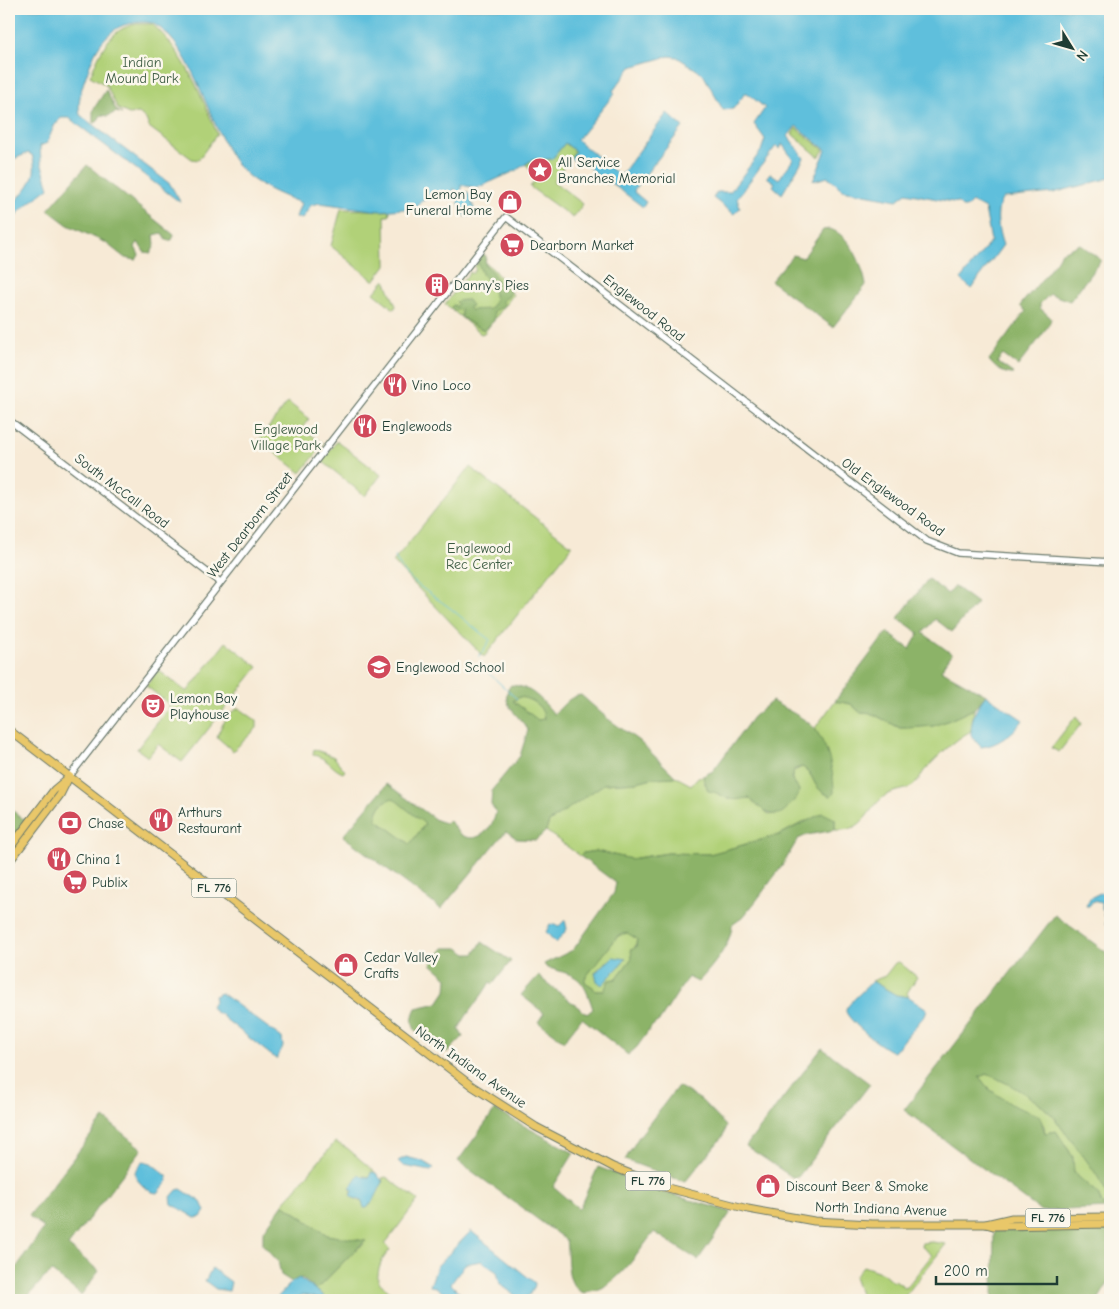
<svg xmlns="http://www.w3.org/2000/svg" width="1119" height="1309" font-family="'Comic Neue',sans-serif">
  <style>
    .green { fill: #b1d178; stroke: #688756; fill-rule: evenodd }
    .forest { fill: #8cb368; stroke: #56784e; fill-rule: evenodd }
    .water { fill: #5ebfdc; stroke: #3e7e88 }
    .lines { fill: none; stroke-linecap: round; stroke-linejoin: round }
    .stream { stroke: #5ebfdc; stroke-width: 1 }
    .minor-casing { stroke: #6b7a6d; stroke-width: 8 }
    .major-casing { stroke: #6b7a6d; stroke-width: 9 }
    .minor { stroke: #fff; stroke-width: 5.5 }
    .major { stroke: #e9c769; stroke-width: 7 }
    .labels { text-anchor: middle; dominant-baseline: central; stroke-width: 5; stroke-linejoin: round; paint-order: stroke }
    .shield { fill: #fbf7ec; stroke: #61756b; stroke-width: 1 }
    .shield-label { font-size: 12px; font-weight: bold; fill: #1f3d34 }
    .park-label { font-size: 14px; fill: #3c5b42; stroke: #fbf7ec }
    .poi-label { font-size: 14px; fill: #1f3d34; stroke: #fbf7ec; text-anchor: start }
    .street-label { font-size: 14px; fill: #1f3d34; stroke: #fbf7ec }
  </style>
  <rect width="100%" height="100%" fill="#fbf7ec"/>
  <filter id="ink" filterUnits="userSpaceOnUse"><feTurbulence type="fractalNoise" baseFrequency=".02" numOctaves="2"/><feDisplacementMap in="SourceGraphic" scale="10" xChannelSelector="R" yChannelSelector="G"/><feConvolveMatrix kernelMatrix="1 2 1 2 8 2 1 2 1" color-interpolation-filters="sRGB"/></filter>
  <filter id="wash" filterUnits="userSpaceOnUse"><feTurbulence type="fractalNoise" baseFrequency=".0096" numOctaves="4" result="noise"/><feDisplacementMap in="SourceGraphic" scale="20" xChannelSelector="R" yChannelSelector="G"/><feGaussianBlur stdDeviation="1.12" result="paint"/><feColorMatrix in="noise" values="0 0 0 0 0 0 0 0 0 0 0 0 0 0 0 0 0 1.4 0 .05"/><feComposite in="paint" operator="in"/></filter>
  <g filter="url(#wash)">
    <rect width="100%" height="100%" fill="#f7ead6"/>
    <!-- green -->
    <g class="green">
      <path d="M137,24H152C185,53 201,94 217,134L198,160L192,159L149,127L146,119L139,113L129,114L118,109L106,85L90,76C100,53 109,28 137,24Z"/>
      <path d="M796,128L824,150L819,157L792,134Z"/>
      <path d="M565,143L575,151L553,181L583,204L573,218L530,187L536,179L526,164L532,160L552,159Z"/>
      <path d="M341,209L390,211L389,216H385L386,265L374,281L331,246Z"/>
      <path d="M480,259L493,269L513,295L484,333L481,334L445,304L470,272L472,274L476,269L474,267Z"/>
      <path d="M385,280L396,306L394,309L374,293Z"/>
      <path d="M288,402L309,419L302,428L324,444L301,473L259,440Z"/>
      <path d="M337,441L381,475L365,496L322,461Z"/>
      <path d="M470,467L572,546L484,657L393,562Z"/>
      <path d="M226,642L258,667L182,762L158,744L148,757L137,749L171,705L146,686L158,670L187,692Z"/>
      <path d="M520,697C532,699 545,707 544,719L538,720L513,701Z"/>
      <path d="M835,701L851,704L861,713L873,714L900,728L933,726L974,709L971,731C954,740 937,757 924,771C921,775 919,781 915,784C908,791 894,790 886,795C865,810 866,832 835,830V819L805,821L779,835L710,854L668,853L630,859L596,851L583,853L580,856L546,831L549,822L597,787L604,784L637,782L652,778L676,777L691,785L698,777L703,776L704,783C722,797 726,800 749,798L770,815C786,811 793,805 799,790L792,782V772L802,767C816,774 811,790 831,796L825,749L815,728Z"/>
      <path d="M239,708L257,721V728L233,751L217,737C220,727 229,712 239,708Z"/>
      <path d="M1076,716L1081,724L1059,752L1051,748Z"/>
      <path d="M314,749L334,757L345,771L343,773C335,770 331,764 325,760C321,757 316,756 313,754Z"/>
      <path d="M393,797L425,824L410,844L376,819C377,808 383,801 393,797Z"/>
      <path d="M627,932L637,939L632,958L616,979L609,980L604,991H595L585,982L584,979L618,936ZM625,959L602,984L597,981L595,972L606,962Z"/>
      <path d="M899,962L917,977L907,993L909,997L896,995L872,981L885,976L895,963Z"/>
      <path d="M987,1074C1011,1084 1037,1099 1055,1118C1064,1135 1114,1186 1107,1205H1102L1098,1194L1074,1173L1070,1152L1056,1131L1045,1133L1044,1126L1036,1114C1019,1113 987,1091 979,1076Z"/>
      <path d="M335,1142L347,1148L376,1173H371V1177L363,1176L350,1189L353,1190L351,1194L358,1201H362L367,1208L383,1182L382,1178L386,1177L418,1200L385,1244L390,1250C382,1258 377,1269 378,1281L398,1300H324V1296L316,1290L355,1250L364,1244L327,1235L283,1204Z"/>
      <path d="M932,1242L946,1244L902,1300H862L854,1277L863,1266L883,1273L893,1282L895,1280L906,1288L932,1255L921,1246L922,1243Z"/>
    </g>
    <!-- forest -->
    <g class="forest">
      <path d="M106,90L116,110L122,114L116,112L108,116L101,115L97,122L93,123V110Z"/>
      <path d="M87,165L174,235L172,240H166L162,233L154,235L155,245L151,253L144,252L138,242L135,247L139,255L136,260L125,258L106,243L68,225L48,210Z"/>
      <path d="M830,229C851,236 862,264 866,285L833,327L771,281L793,255L803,258L823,230Z"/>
      <path d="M1080,244L1101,260L1070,301L1050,294L1040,304V308L1051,318C1050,328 1026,355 1018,366L1003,355L997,362L1014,374C1005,375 994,368 989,360L1026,311L1020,306C1027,296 1060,260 1060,253Z"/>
      <path d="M484,254L486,256L485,265C494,271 495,280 502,286L507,285L510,290L509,296L502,301L505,306L494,311V321L484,330C474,326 469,322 461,317V309L453,311L451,308L453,305L456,306L458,304L456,302C460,300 464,300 468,300L472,306L468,308L470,310L490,309L495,301L493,289L491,282L483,276L477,261L479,256Z"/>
      <path d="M928,579L948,594L954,586L977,603L952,632L935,619L923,633L952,654L941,670L986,695L974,709L950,720L933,726L908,728H900L873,714L861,713L851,704L835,701L887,632L910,649L919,633L898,618Z"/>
      <path d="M511,685C531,686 542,700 554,714C564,706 567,697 581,695L608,719L639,741L676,777L652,778L637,782L604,784L549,822L546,831L536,840L517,839L506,831L441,909L343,836L387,784L436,820L445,823L450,821C453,825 456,831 460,834C477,846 494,828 496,811L491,805L492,790L520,756L528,730C520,716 497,702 511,685ZM520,697C532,699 544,707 544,719L538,720L513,701ZM393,798L425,824L410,844L376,819C377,808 383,801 393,798Z"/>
      <path d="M772,701C783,708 809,720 815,729C828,747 834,771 834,793L831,796C811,790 816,774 802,767L795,769L791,778L799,790C798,798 793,801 788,807C775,824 761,808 749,798C741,799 735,801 727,798C720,796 716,791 708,791L703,776L713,771L753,717Z"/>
      <path d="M9,808L26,821L9,844Z"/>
      <path d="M823,813L835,819V830L807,835L798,839L782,866L756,901L743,917L732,925C731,945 712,967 698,982L688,977L660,1020L652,1026L637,1047L628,1055L582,1018L564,1041L538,1022L544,1013L521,995L538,976L587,1014L593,1009C582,975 579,977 546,967L544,964L573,950L614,893L616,883L580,856L583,853L596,851L631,859L668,853L710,854L779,835ZM627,933L637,939L636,947L631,950L632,958L616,979L609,980L604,991H595L593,987L585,982V978L618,936Z"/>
      <path d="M1055,915L1110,955V1208L1041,1211L904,1110ZM987,1074C1011,1084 1037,1099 1055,1118C1064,1135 1114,1187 1107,1205H1102L1098,1194L1074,1173L1073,1157L1056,1131L1045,1133L1040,1116L1014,1106L989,1089L979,1077Z"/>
      <path d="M482,942L511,961L493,984L490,982C481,999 467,1011 459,1029L463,1037L447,1053C429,1041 403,1033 416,1008L438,1003L446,991L447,978L431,964L444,948H458L467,954H474Z"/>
      <path d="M822,1048L870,1084L798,1177H792L746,1146Z"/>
      <path d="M678,1086L701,1100L726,1126L723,1136L685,1182L625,1160L638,1138Z"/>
      <path d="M495,1110L574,1153L553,1187L579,1209L598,1167L666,1193L731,1212L698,1260L654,1232C638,1252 625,1275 602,1288C596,1291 590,1290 584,1293C564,1287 569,1257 566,1240L458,1161Z"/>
      <path d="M104,1118L142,1149L68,1246L99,1271L81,1295L52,1272L44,1278L25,1300H9V1278L44,1228L29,1216Z"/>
      <path d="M283,1204L327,1235L366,1241L355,1250L316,1290L302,1278L292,1282L281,1275L278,1261L263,1245V1232Z"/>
      <path d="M1110,1230V1280L1098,1300H993L994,1231Z"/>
    </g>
    <!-- water -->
    <g class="water">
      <path d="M9,9H1110V178L1053,193L1003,198C994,211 998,231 1003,245L971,289L961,279L991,241L985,209L972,202L967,207H962L958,203L906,193L897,200L843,190L828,177L813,181L826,150L796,126L788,136L804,158L782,194L773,186L775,183L767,177L770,173L779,179L792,161L793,159L782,144L780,149L776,146L737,198L740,208L734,214L713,198L717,192H730L761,151L765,139L754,124L765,108L746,92L733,109L723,110L703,74L677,57L669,56L631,67L613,91L615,93L577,140L618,174H622L667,113L683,127L635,188L634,192L646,202L643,207L611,183L607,184L578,157L575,162L571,158L575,151L565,143L552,159L532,160L515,171L477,188L461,185L462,193L468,192L475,211L472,215L465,217L457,200L459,195L454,188L453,193L421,201L416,208L379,211L320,203L311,205L302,219L296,217L301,203C280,195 253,184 239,167C208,128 196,48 154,24C147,20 132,23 124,25C110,30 97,45 92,60C86,76 76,98 80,115L170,184L181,203L69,118H61L54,126L47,143L40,146L41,162L49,188L23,208L9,223V209C22,192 41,180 32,155L28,153L9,161Z"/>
      <path d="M986,695L1023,720C1014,733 997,746 981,747L971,736C971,719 975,709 986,695Z"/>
      <path d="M1102,892L1110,905V922L1105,925L1107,919L1103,915L1105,911L1102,910L1101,903L1093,901L1089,906H1086L1090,898Z"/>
      <path d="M565,920L567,929L556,943L546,932L550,924L559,926Z"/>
      <path d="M613,957L626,959L602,985L597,981L595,973Z"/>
      <path d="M872,981L896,995L909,997L927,1009L925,1015L894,1052C886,1051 844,1018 846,1010C848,1003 867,988 872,981Z"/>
      <path d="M221,993L282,1038L283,1047L276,1059L224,1018L222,1015L215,1012L211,1007L215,1000L214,996Z"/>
      <path d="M406,1157L422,1161L434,1168L431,1171L403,1166L398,1161Z"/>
      <path d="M143,1161L151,1163L167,1176L168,1181L158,1193C148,1193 136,1182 135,1172Z"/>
      <path d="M371,1172L376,1173L383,1182L375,1198L367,1208H364L362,1201L351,1197L353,1190L350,1188L359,1175L363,1177H370Z"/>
      <path d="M181,1189L201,1202L205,1211L201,1217L195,1218L172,1204L171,1197L177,1190Z"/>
      <path d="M471,1231L535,1283C535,1290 528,1298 521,1300L500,1284L497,1272L481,1261L465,1264L451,1284L467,1300H452L436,1287L430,1286L437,1266Z"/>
      <path d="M212,1268L231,1282L229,1291L216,1289L205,1281Z"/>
      <path d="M299,1278L324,1296L323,1299L303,1295L291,1300H275L292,1282Z"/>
    </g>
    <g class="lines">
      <!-- stream -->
      <g class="stream">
        <path d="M395,557C406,581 430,593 450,608C463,618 476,630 490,640L479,657"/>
        <path d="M482,667L517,699"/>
      </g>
    </g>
  </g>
  <g filter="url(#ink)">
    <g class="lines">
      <defs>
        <g id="minor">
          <path d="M9,420L220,582"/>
          <path d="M69,777L506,217L927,541L958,553L1110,562"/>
        </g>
        <g id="major">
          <path d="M9,730L472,1086L536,1127L613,1167L664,1187L748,1209L814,1221L872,1224H986L1012,1218L1110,1217"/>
          <path d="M9,849L54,790L67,779"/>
          <path d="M9,862L60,795L69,777"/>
          <path d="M986,1224L993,1226L1110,1224"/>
        </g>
      </defs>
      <!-- minor casing -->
      <use href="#minor" class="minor-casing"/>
      <!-- major casing -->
      <use href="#major" class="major-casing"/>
      <!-- minor -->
      <use href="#minor" class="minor"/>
      <!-- major -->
      <use href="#major" class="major"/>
    </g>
  </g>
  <!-- icons -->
  <defs>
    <symbol id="sight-disc" viewBox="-11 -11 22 22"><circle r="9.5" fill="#d1495b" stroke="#fbf7ec"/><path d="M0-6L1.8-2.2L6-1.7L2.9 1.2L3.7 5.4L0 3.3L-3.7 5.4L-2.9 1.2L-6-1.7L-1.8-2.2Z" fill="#fff"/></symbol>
    <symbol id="shop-disc" viewBox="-11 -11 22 22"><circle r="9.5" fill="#d1495b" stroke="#fbf7ec"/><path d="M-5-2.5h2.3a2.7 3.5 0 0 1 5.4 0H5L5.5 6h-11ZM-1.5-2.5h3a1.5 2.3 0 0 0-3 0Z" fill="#fff"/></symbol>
    <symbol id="supermarket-disc" viewBox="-11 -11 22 22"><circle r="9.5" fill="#d1495b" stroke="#fbf7ec"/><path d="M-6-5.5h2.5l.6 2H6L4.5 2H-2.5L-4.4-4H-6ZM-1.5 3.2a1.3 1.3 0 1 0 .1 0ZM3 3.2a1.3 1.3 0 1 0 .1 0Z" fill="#fff"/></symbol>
    <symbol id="building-disc" viewBox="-11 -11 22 22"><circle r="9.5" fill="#d1495b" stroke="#fbf7ec"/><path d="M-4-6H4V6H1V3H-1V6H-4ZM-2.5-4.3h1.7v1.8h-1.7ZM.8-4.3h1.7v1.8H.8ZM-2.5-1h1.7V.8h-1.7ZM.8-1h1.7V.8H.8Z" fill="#fff"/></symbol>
    <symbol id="restaurant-disc" viewBox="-11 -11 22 22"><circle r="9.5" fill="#d1495b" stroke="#fbf7ec"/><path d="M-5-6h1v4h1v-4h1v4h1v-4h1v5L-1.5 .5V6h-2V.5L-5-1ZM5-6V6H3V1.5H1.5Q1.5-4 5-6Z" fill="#fff"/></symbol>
    <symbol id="school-disc" viewBox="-11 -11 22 22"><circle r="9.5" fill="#d1495b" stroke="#fbf7ec"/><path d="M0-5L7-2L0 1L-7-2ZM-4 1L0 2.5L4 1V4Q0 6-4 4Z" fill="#fff"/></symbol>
    <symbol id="theatre-disc" viewBox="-11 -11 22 22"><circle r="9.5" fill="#d1495b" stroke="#fbf7ec"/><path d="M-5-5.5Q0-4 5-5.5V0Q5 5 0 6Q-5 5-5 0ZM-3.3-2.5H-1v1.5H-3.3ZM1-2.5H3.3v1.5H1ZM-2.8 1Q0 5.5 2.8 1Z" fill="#fff"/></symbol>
    <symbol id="bank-disc" viewBox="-11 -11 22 22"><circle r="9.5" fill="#d1495b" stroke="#fbf7ec"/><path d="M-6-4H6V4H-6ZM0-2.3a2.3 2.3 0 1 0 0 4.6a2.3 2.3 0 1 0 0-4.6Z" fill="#fff"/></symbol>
  </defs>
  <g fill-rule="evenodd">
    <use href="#sight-disc" x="526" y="156" width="28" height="28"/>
    <use href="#shop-disc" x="496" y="188" width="28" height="28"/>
    <use href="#supermarket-disc" x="498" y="231" width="28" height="28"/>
    <use href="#building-disc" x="423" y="271" width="28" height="28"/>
    <use href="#restaurant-disc" x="381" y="371" width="28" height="28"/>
    <use href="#restaurant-disc" x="351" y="412" width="28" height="28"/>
    <use href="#school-disc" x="365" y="653" width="28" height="28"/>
    <use href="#theatre-disc" x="139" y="692" width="28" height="28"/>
    <use href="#restaurant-disc" x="147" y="806" width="28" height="28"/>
    <use href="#bank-disc" x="56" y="809" width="28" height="28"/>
    <use href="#restaurant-disc" x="45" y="845" width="28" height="28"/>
    <use href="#supermarket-disc" x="61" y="868" width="28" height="28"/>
    <use href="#shop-disc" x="332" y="951" width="28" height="28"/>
    <use href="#shop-disc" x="754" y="1172" width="28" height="28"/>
  </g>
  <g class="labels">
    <!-- shield labels -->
    <g class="shield">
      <rect x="191.5" y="878.5" width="45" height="19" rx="4"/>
      <rect x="625.5" y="1171.5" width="45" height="19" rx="4"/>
      <rect x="1025.5" y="1208.5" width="45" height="19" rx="4"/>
    </g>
    <g class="shield-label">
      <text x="214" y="888">FL 776</text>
      <text x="648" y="1181">FL 776</text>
      <text x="1048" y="1218">FL 776</text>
    </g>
    <!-- park labels -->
    <g class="park-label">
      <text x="142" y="62">Indian<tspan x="142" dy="16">Mound Park</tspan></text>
      <text x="286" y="429">Englewood<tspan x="286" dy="16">Village Park</tspan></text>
      <text x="479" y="548">Englewood<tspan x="479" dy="16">Rec Center</tspan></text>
    </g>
    <!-- poi labels -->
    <g class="poi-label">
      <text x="558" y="162">All Service<tspan x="558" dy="16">Branches Memorial</tspan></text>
      <text x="492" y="194" text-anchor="end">Lemon Bay<tspan x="492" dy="16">Funeral Home</tspan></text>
      <text x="530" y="245">Dearborn Market</text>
      <text x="454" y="285">Danny's Pies</text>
      <text x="412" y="385">Vino Loco</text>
      <text x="382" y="426">Englewoods</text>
      <text x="396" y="667">Englewood School</text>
      <text x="170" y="698">Lemon Bay<tspan x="170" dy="16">Playhouse</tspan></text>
      <text x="178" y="812">Arthurs<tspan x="178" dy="16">Restaurant</tspan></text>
      <text x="88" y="823">Chase</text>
      <text x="76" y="859">China 1</text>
      <text x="92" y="882">Publix</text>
      <text x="364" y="957">Cedar Valley<tspan x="364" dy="16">Crafts</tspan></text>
      <text x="786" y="1186">Discount Beer &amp; Smoke</text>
    </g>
    <!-- street labels -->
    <g class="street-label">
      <text transform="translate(644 308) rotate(38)">Englewood Road</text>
      <text transform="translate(122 491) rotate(37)">South McCall Road</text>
      <text transform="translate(893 497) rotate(36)">Old Englewood Road</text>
      <text transform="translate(250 525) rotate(-52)">West Dearborn Street</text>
      <text transform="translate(471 1067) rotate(35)">North Indiana Avenue</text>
      <text transform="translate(881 1209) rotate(2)">North Indiana Avenue</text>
    </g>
  </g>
  <!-- margin -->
  <rect width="1119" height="1309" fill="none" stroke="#fbf7ec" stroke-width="30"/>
  <!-- north arrow -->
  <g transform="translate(1072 48) rotate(127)" stroke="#fbf7ec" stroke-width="4" paint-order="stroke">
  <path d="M0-4L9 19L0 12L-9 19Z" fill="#1f3d34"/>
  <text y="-8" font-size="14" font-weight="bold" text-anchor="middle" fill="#1f3d34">N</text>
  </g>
  <!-- scale -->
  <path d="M936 1276v8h121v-8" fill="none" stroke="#1f3d34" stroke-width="2.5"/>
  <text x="944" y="1276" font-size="15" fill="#1f3d34" stroke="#fbf7ec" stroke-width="4" paint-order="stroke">200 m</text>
</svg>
